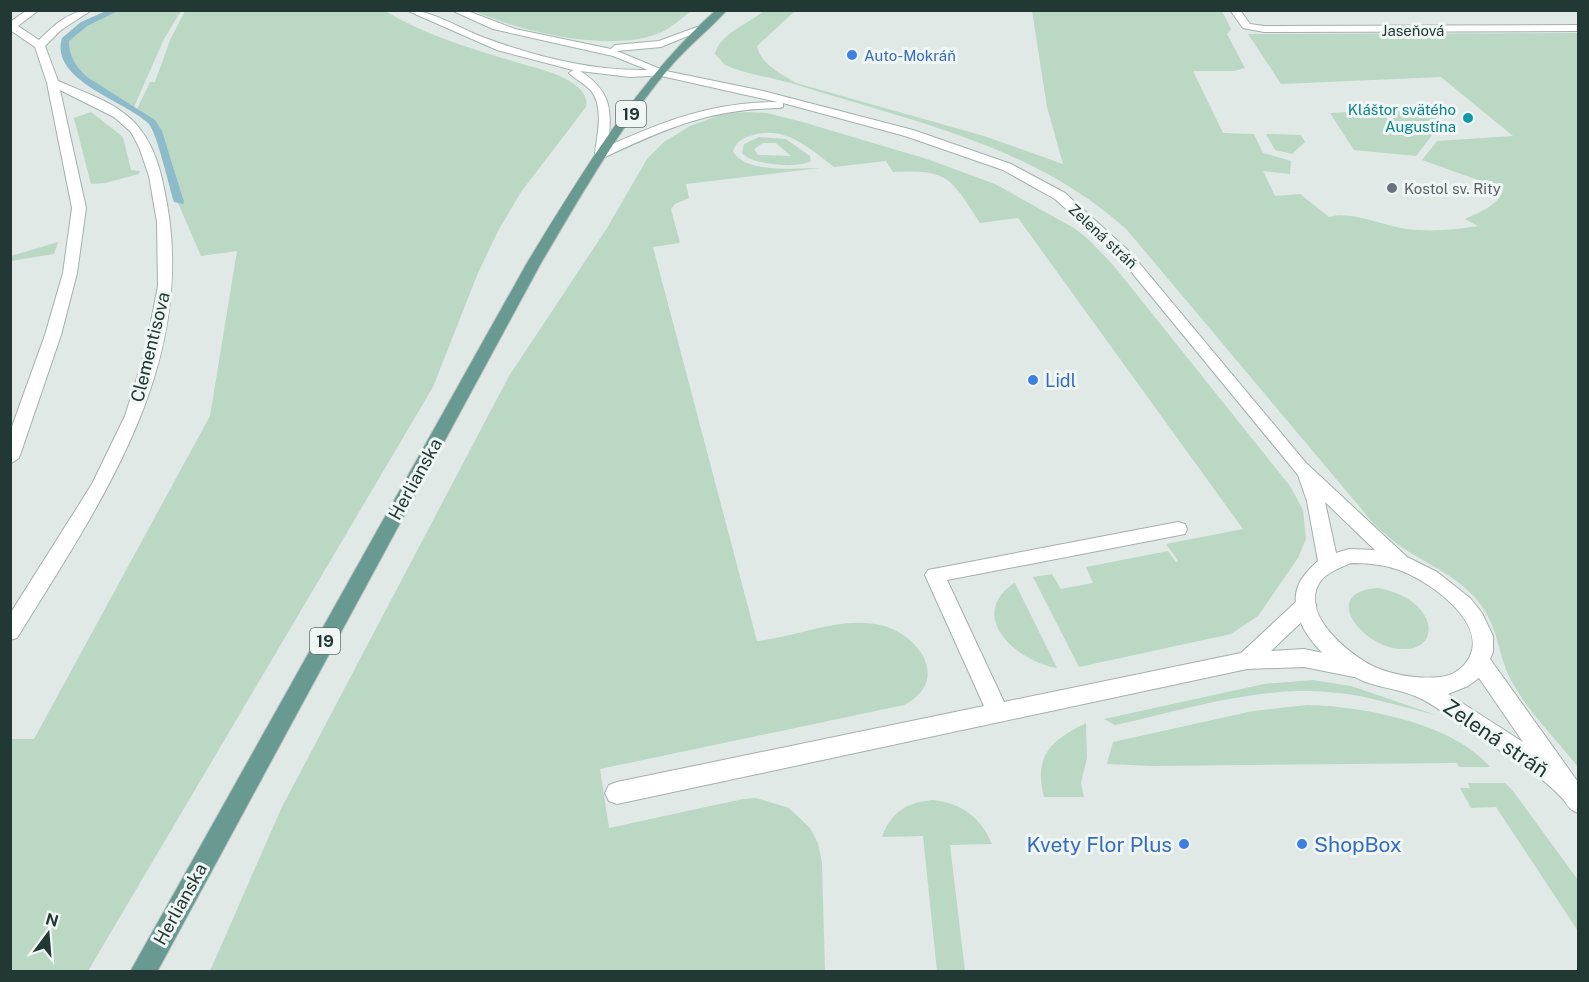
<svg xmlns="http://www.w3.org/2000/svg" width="1589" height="982" font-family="'Public Sans',sans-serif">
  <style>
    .green { fill: #bbd8c5; fill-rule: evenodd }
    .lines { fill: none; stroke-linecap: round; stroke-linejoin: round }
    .stream { fill: #8dbbc9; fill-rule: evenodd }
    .lane-casing { stroke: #a3b0ad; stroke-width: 2 }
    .street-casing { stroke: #a3b0ad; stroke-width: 2 }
    .secondary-casing { stroke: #a0b4ae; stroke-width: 2 }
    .primary-casing { stroke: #bdc3c2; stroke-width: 2 }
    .lane { fill: #fff; fill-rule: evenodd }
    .street { fill: #fff; fill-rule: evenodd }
    .secondary { fill: #fff; fill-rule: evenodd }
    .primary { fill: #699a92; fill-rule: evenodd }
    .shop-dot { fill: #3f7fe0; stroke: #f0f6f4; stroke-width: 2 }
    .culture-dot { fill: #0f9aa8; stroke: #f0f6f4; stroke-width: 2 }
    .worship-dot { fill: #6b7280; stroke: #f0f6f4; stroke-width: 2 }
    .labels { text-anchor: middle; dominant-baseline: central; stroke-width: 6; stroke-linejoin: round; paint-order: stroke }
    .far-street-label { font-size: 15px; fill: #223834; stroke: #f0f6f4 }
    .far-shop-label { font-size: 15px; fill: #366cbe; stroke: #f0f6f4; text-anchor: start }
    .far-culture-label { font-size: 15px; fill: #0d838f; stroke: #f0f6f4; text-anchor: end }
    .far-worship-label { font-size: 15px; fill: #5b616d; stroke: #f0f6f4; text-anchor: start }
    .shield { fill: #f0f6f4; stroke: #60716e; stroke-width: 1.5 }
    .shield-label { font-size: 16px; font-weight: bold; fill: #223834 }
    .street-label { font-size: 18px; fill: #223834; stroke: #f0f6f4 }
    .shop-label { font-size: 18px; fill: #366cbe; stroke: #f0f6f4; text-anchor: start }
    .near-street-label { font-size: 21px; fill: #223834; stroke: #f0f6f4 }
    .near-shop-label { font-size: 21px; fill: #366cbe; stroke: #f0f6f4; text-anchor: end }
  </style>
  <rect width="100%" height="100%" fill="#e0e9e6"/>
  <!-- green -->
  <g class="green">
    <path d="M120,10L181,11L164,39L134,107L87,78L66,52L67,40L94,20Z"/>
    <path d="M185,11H385C424,34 465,47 509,60C530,67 556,71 574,84C582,90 588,97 586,107L521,192L498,231L478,273L433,387L88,971H11V739H34L210,416L237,251L201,256L178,203L182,201C173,168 167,128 137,109L150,82H155L170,40Z"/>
    <path d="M474,11H691C682,18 672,27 662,32C613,54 521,32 474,11Z"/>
    <path d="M763,11H795L757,46C761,65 782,74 796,83L984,136L1063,164L1047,107L1032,11H1222L1231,29L1227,34L1245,68L1234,71H1193L1223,133L1254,134L1263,153L1291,161L1290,174L1263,171L1275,196L1300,194L1329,217C1349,210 1384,226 1407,229C1431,232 1454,230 1478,226L1465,219C1478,213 1501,204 1503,189L1422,160L1437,141L1513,136L1441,77L1281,84L1248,34L1578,33V767C1556,739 1528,712 1511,680C1496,651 1500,628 1477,600C1458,577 1431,566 1406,550C1395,543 1384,533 1374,524L1127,230C1033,144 909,121 791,83C769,77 745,74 725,65L715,54C720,33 749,24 763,11Z"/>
    <path d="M1429,108L1443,121L1416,156L1354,150L1330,113Z"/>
    <path d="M91,112L123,137L131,170L140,171L139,174L105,183L91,184L74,118Z"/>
    <path d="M746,112L767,113L799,121L927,159L995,184L1074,228L1088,239L1114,266L1290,486L1303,510L1306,539L1298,558L1258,616L1231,634L1079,667L1033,577L1052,574L1061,589L1093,583L1086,567L1168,551L1176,562L1178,561L1166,544L1243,529L1018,218L980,223C950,178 950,169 893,172L886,161L834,167C809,148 784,124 750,136C742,138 736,143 733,151C744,174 798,168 820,168L686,184L689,198L675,204L671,209L680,243L653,247L757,641C797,637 840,616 880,625C920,634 951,681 904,705L600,769L609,828L743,799L756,798L789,808L810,828L818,843L822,863L825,971H210L281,809L509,376L607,228L647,159L664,142L690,126L723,114Z"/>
    <path d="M1266,134L1301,135L1305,142L1292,154L1275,150Z"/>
    <path d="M759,137L786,139L810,156L811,161C798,169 752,165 742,153L744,144ZM763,143H776L791,156L758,155L754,149Z"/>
    <path d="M58,242L54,254L11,261V256Z"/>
    <path d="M1014,583H1015L1057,668C1018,662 965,617 1014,583Z"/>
    <path d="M1378,588C1392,591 1405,595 1416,605C1437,624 1432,651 1401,649C1363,648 1318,592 1378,588Z"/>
    <path d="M1313,680L1351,686L1436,715C1401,707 1364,694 1328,692C1256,686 1184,710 1115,725L1104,719L1264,684Z"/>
    <path d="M1307,705C1362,706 1453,723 1490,767H1459L1457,763L1152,766L1107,764L1113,742L1253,711Z"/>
    <path d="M1086,723L1087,758L1081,783L1084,797H1044C1033,755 1052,740 1086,723Z"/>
    <path d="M1468,783H1505L1513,791L1578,880V931L1496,807L1471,808L1460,788H1470Z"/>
    <path d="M933,800C962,803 981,818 992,844L950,845L965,971H937L923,836L882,837C891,812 907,802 933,800Z"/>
  </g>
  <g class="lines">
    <!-- stream -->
    <path class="stream" d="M108,10H120L87,26L69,41C69,57 76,66 87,77L155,120L162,131L184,202L183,204L174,202C169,187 157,132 148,123C125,101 49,80 62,38L81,22Z"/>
    <defs>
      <path id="lane" d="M1178,522L1185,524L1187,529L1185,534L947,580L1004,702L1241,653L1299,599L1306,597L1313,599L1316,605L1313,611L1271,651L1304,649L1359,660L1366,663L1369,669L1366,675L1359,678L1304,667L1247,669L617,804L609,801L605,793L609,785L617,782L984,706L925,575L928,570Z"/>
      <g id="street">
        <path d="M27,10H39L18,26L39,40C54,25 70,10 92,10L61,30L45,46L58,81C83,92 113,101 133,121C155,143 162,174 167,204C196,368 99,505 17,638L10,640V614L92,484L125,416L145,352L158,286L157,222L149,176L139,147L131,132L114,117L60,90L86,208L77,273L61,335L19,458L10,464V432L45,335L63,273L72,208L47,83L35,47L10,30V22Z"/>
        <path d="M1230,10H1240L1250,24L1264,26L1578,25V31L1264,32L1243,28Z"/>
        <path d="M661,70L763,91L913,130L1011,164L1065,193L1130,252L1306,463L1407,557L1437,572L1470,598L1482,613L1493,636V652L1490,659L1578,782V813C1567,809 1567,802 1559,795C1538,773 1503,753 1477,736C1457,723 1437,705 1415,696C1399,689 1380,688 1363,681C1332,667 1292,632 1296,594C1298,580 1308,570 1318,561L1307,501L1298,475L1120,258L1055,199L1003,170L905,136L783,103V107L779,108C710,109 667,128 605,157H597V151C659,123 709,102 778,102L657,75V71ZM1325,502L1375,550L1349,549L1336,553ZM1351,563C1365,563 1381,564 1396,569C1425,578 1489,621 1469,658C1463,669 1452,676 1440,677C1419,679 1397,676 1377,668C1352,657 1298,615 1320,582C1327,572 1340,568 1351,563ZM1479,678L1523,742L1448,694L1468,686Z"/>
      </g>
      <path id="secondary" d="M406,10C433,10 460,29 485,38C537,57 591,71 648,70L613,56L493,29L451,10H465L515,29L611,49L615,45L659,41L697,27L702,30L661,47L617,51L665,71V75L630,77L580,71C616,94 611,116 607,154L601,158L595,154C597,135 604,109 592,92C586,84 576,80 569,73L573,70L497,50Z"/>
      <path id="primary" d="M716,10H727C709,30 688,46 671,66C620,126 581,196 541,263L157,972H130L527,263C582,173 636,82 716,10Z"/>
    </defs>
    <!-- lane casing -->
    <use href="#lane" class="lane-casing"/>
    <!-- street casing -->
    <use href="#street" class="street-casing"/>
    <!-- secondary casing -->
    <use href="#secondary" class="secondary-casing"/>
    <!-- primary casing -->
    <use href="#primary" class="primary-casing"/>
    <!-- lane -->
    <use href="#lane" class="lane"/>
    <!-- street -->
    <use href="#street" class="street"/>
    <!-- secondary -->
    <use href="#secondary" class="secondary"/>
    <!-- primary -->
    <use href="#primary" class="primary"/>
  </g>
  <!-- markers -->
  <g class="shop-dot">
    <circle cx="852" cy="55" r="6"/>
    <circle cx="1033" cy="380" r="6"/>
    <circle cx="1184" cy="844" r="6"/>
    <circle cx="1302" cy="844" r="6"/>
  </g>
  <circle class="culture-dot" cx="1468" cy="118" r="6"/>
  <circle class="worship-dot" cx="1392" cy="188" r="6"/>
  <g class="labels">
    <!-- far-street labels -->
    <g class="far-street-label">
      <text x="1413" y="30">Jaseňová</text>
      <text transform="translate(1103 236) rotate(43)">Zelená stráň</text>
    </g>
    <!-- far-shop labels -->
    <g class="far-shop-label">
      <text x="864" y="55">Auto-Mokráň</text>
    </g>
    <!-- far-culture labels -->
    <g class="far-culture-label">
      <text x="1456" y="109">Kláštor svätého<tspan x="1456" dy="17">Augustína</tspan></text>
    </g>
    <!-- far-worship labels -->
    <g class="far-worship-label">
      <text x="1404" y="188">Kostol sv. Rity</text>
    </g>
    <!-- shield labels -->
    <g class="shield">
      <rect x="616" y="101" width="30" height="26" rx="4.5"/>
      <rect x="310" y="628" width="30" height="26" rx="4.5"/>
    </g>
    <g class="shield-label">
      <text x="631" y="114">19</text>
      <text x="325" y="641">19</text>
    </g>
    <!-- street labels -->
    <g class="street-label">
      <text transform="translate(150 347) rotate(-76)">Clementisova</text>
      <text transform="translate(415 479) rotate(-61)">Herlianska</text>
      <text transform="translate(180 904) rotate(-61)">Herlianska</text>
    </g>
    <!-- shop labels -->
    <g class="shop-label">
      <text x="1045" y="380">Lidl</text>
    </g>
    <!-- near-street labels -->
    <g class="near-street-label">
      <text transform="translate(1496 738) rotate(34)">Zelená stráň</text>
    </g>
    <!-- near-shop labels -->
    <g class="near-shop-label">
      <text x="1172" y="844">Kvety Flor Plus</text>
      <text x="1314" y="844" text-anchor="start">ShopBox</text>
    </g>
  </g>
  <!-- border -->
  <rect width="1589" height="982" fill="none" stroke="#223834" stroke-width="24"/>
  <!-- north arrow -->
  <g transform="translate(48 934) rotate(16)" stroke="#f0f6f4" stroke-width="4.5" paint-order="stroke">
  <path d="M0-4.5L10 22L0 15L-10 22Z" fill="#223834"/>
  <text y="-9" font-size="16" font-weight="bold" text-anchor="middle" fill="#223834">N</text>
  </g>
</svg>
